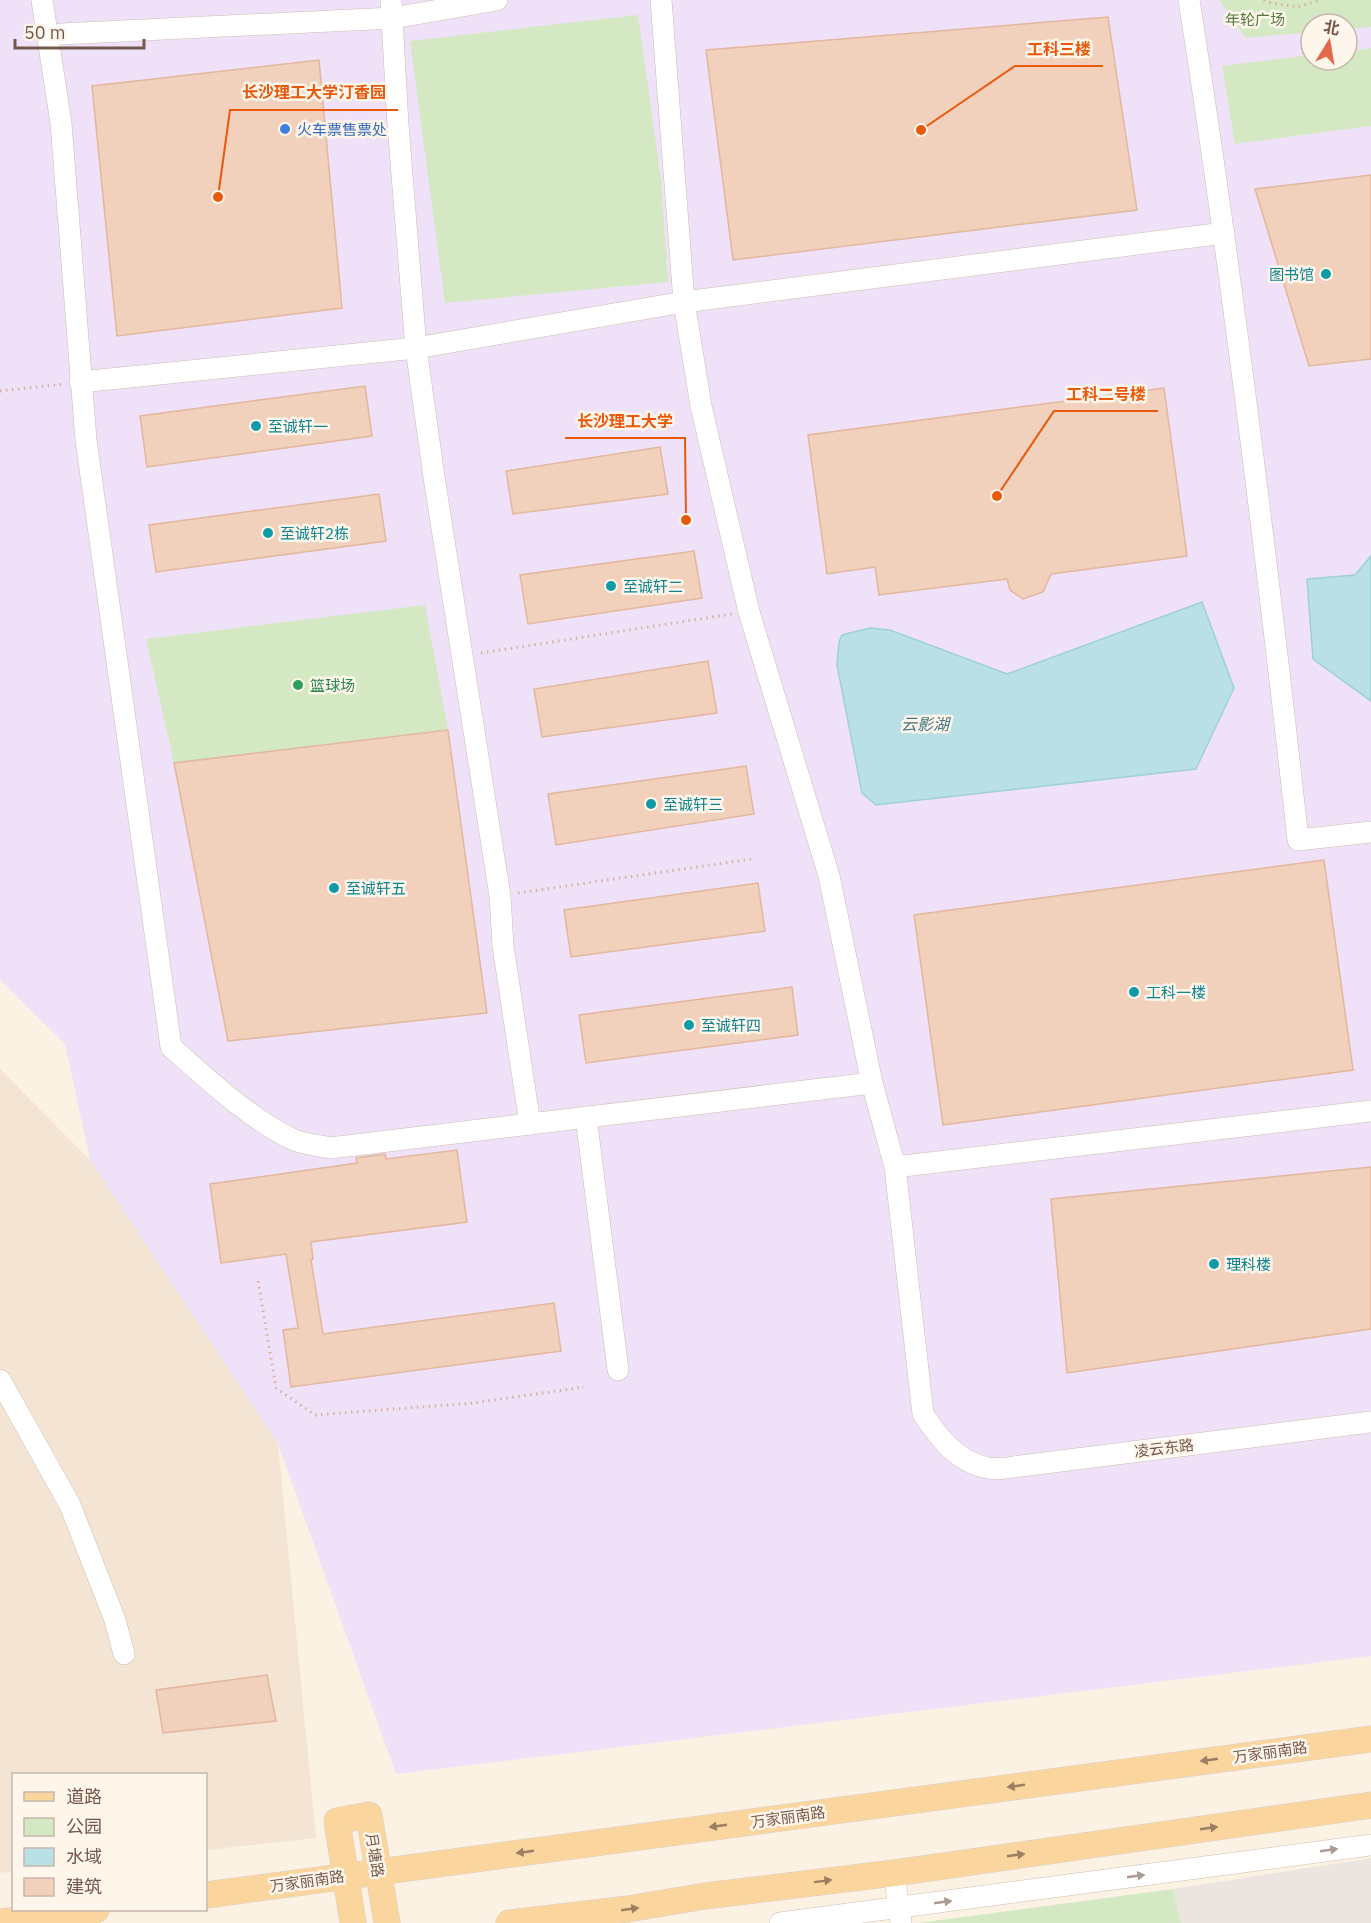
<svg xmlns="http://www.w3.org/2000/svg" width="1371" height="1923" font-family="'IBM Plex Sans','Noto Sans SC',sans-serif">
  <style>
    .residential { fill: #f3e4d3 }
    .industrial { fill: #ece5df }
    .education { fill: #efe1f8; fill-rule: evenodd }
    .green { fill: #d4e9c3 }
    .water { fill: #b9e0e5; stroke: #9fd0d7; stroke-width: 1.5 }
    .building { fill: #f1d0bc; stroke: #e3b69d; stroke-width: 1.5 }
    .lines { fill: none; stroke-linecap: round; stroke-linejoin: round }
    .minor-casing { stroke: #cfbcae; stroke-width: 22 }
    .major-casing { stroke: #d8d0cc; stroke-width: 27 }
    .path { stroke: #d6b39f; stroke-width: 3; stroke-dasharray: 1.5 4.5; stroke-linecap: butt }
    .minor { stroke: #fff; stroke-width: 21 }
    .major { stroke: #fad59e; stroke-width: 26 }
    .oneway { fill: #9c7e63 }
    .oneway2 { fill: #ac9b92 }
    .shop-dot { fill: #3f7fe0; stroke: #fff6eb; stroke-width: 2 }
    .culture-dot { fill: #0f9aa8; stroke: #fff6eb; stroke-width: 2 }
    .leisure-dot { fill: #2e9e5b; stroke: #fff6eb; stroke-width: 2 }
    .labels { text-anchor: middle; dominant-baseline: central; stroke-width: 5; stroke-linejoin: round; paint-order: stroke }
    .park-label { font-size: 15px; fill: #547a42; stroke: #fff6eb }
    .shop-label { font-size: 15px; fill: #366cbe; stroke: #fff6eb; text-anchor: start }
    .culture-label { font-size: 15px; fill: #0d838f; stroke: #fff6eb; text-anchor: start }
    .leisure-label { font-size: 15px; fill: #27864d; stroke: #fff6eb; text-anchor: start }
    .street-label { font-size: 15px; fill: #74584a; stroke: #fff6eb }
    .water-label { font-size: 16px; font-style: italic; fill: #417880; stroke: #fff6eb }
    .leader { fill: none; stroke: #e8590c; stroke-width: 2 }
    .callout-dot { fill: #e8590c; stroke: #fff6eb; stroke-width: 2 }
    .callout-label { font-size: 16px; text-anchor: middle; font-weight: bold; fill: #e8590c; stroke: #fff6eb; stroke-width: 5; stroke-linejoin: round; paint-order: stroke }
  </style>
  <rect width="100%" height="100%" fill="#fcf2e4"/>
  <!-- residential -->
  <path class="residential" d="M0,1069L90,1160L278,1444L316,1838L206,1850V1774H14L13,1871L0,1873Z"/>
  <!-- industrial -->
  <path class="industrial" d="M1371,1858V1923H1181L1173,1889Z"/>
  <!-- education -->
  <path class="education" d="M0,0H1371V1656L396,1774L278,1444L90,1160L65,1044L0,980ZM1311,24H1347V60H1311Z"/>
  <!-- green -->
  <g class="green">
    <path d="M1219,0H1371V27L1347,29V24H1311V32L1246,38Z"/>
    <path d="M638,15L661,179L668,282L445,303L410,41Z"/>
    <path d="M1371,48V126L1235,144L1222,66L1311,55V60H1347V51Z"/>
    <path d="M425,605L448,730L174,763L146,639Z"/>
    <path d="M1173,1889L1181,1923H918Z"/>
  </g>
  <!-- water -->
  <g class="water">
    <path d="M1371,556V701L1313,659L1307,579L1355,575Z"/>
    <path d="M1202,602L1234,688L1196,769L876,805L862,793L837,665L839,642L842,635L870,628L890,630L1007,674Z"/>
  </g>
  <!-- building -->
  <g class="building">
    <path d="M1108,17L1137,210L733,260L706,50Z"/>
    <path d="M319,60L342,308L117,336L92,86Z"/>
    <path d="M1371,175V359L1309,366L1255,189Z"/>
    <path d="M365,386L372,436L147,467L140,416Z"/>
    <path d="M1164,388L1187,556L1051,574L1043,592L1023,599L1010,590L1007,579L879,595L875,567L827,574L808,435Z"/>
    <path d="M660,447L668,494L513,514L506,471Z"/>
    <path d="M379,494L386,541L156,572L149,525Z"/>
    <path d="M694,551L702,598L528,624L520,575Z"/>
    <path d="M708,661L717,713L542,737L534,689Z"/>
    <path d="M448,730L487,1013L228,1041L174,763Z"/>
    <path d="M746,766L754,814L556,845L548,794Z"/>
    <path d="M1324,860L1353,1070L943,1125L914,915Z"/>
    <path d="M758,883L765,931L571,957L564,910Z"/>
    <path d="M792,987L798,1035L586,1063L579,1015Z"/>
    <path d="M457,1150L467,1222L311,1242L313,1259L311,1260L323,1334L554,1303L561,1351L291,1387L283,1330L298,1328L286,1254L221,1263L210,1184L357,1163L356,1158L385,1154L386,1159Z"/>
    <path d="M1371,1167V1329L1067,1373L1051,1199Z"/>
    <path d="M267,1675L276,1721L163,1733L156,1690Z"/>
  </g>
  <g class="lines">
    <defs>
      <g id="minor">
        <path d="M42,0L61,123L86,440L171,1047C208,1079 246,1116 290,1138C301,1144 317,1145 330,1148L872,1083"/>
        <path d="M391,0L398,125L416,348L434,477L500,896L503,946L530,1124"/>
        <path d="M661,0L684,302L701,406L749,612L829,876L872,1083L895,1167L923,1414C939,1438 957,1462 988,1468C998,1470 1011,1467 1021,1466L1371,1422"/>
        <path d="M1189,0C1233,279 1267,559 1298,840L1371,832"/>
        <path d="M61,34L393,18L497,0"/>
        <path d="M80,382L416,348L684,302L1224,233"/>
        <path d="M586,1117L618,1370"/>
        <path d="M895,1167L1371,1111"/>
        <path d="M0,1380L70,1505L115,1620L124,1654"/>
        <path d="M894,1873L901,1923"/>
        <path d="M780,1923L1371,1845"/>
      </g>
      <g id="major">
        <path d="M206,1895L1371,1739"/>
        <path d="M0,1922L96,1910"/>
        <path d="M353,1923L337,1821L369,1815L387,1923"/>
        <path d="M509,1923L628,1909L705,1896L894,1873L1371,1805"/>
      </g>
    </defs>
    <!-- minor casing -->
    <use href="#minor" class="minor-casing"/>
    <!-- major casing -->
    <use href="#major" class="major-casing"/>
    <!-- path -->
    <g class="path">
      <path d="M1264,0L1266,2L1297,7L1321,0"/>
      <path d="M0,391L64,384"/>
      <path d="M481,653L732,614"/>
      <path d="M518,893L751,859"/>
      <path d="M258,1281L276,1388L315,1415L473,1403L584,1387"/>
    </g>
    <!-- minor -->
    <use href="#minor" class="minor"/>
    <!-- major -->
    <use href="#major" class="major"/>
  </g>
  <!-- one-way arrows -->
  <defs><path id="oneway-solid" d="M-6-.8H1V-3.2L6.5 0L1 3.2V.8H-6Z" transform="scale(1.5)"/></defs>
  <g class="oneway">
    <use href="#oneway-solid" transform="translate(1209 1760) rotate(172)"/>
    <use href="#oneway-solid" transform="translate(1016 1786) rotate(172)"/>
    <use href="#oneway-solid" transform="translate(718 1826) rotate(172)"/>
    <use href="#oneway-solid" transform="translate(1209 1828) rotate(-8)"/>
    <use href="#oneway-solid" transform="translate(525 1852) rotate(172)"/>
    <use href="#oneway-solid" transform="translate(1016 1855) rotate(-8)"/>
    <use href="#oneway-solid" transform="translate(823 1881) rotate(-7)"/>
    <use href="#oneway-solid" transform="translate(630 1909) rotate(-8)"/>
  </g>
  <g class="oneway2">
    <use href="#oneway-solid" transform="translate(1329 1850) rotate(-8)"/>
    <use href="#oneway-solid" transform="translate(1136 1876) rotate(-8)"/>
    <use href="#oneway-solid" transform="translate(943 1902) rotate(-8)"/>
  </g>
  <!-- markers -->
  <circle class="shop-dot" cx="285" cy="129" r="6"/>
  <g class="culture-dot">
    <circle cx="1326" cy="274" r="6"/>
    <circle cx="256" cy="426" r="6"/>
    <circle cx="268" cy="533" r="6"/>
    <circle cx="611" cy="586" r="6"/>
    <circle cx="651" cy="804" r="6"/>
    <circle cx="334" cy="888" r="6"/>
    <circle cx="1134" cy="992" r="6"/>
    <circle cx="689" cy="1025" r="6"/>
    <circle cx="1214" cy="1264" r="6"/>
  </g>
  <circle class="leisure-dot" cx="298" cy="685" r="6"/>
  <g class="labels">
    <!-- park labels -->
    <g class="park-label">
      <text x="1255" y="19">年轮广场</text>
    </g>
    <!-- shop labels -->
    <g class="shop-label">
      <text x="297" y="129">火车票售票处</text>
    </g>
    <!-- culture labels -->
    <g class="culture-label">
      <text x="1314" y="274" text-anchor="end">图书馆</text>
      <text x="268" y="426">至诚轩一</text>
      <text x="280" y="533">至诚轩2栋</text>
      <text x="623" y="586">至诚轩二</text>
      <text x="663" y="804">至诚轩三</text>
      <text x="346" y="888">至诚轩五</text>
      <text x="1146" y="992">工科一楼</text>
      <text x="701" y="1025">至诚轩四</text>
      <text x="1226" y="1264">理科楼</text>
    </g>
    <!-- leisure labels -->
    <g class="leisure-label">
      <text x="310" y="685">篮球场</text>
    </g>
    <!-- street labels -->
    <g class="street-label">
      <text transform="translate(1164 1448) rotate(-7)">凌云东路</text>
      <text transform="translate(1270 1752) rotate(-8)">万家丽南路</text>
      <text transform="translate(788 1817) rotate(-8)">万家丽南路</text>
      <text transform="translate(375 1855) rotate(81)">月塘路</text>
      <text transform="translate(307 1881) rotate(-8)">万家丽南路</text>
    </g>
    <!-- water labels -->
    <g class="water-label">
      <text x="925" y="724">云影湖</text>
    </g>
  </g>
  <!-- callouts -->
  <path class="leader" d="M921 130L1015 66H1103M218 197L230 110H398M997 496L1054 411H1158M686 520L685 438H565"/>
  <g class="callout-dot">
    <circle cx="921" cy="130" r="6"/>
    <circle cx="218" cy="197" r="6"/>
    <circle cx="997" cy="496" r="6"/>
    <circle cx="686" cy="520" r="6"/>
  </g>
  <g class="callout-label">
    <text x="1059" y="55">工科三楼</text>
    <text x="314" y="98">长沙理工大学汀香园</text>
    <text x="1106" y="400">工科二号楼</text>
    <text x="625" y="427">长沙理工大学</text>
  </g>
  <!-- legend -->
  <rect x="12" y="1773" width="195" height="138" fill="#fff6eb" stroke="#c7b7ab" stroke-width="1.5"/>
  <rect x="24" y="1792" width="30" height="9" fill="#fad59e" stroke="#c7b7ab" stroke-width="1.5"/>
  <text x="66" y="1803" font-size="18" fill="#74584a">道路</text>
  <rect x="24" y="1818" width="30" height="18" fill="#d4e9c3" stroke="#c7b7ab" stroke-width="1.5"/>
  <text x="66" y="1833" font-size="18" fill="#74584a">公园</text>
  <rect x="24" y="1848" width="30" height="18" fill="#b9e0e5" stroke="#c7b7ab" stroke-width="1.5"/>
  <text x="66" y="1863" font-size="18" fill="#74584a">水域</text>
  <rect x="24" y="1878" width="30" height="18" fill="#f1d0bc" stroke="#c7b7ab" stroke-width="1.5"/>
  <text x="66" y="1893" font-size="18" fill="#74584a">建筑</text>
  <!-- north arrow -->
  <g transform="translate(1329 42) rotate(11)"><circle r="28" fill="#fff6eb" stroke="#c7b7ab" stroke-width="1.5"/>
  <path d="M0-4.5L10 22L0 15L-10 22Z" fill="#e4694b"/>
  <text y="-9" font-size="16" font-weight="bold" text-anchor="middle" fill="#74584a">北</text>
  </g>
  <!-- scale -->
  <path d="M15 39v9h129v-9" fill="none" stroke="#74584a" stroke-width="3"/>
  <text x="24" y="39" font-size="18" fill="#74584a" stroke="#fff6eb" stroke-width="4.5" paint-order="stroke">50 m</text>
</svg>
